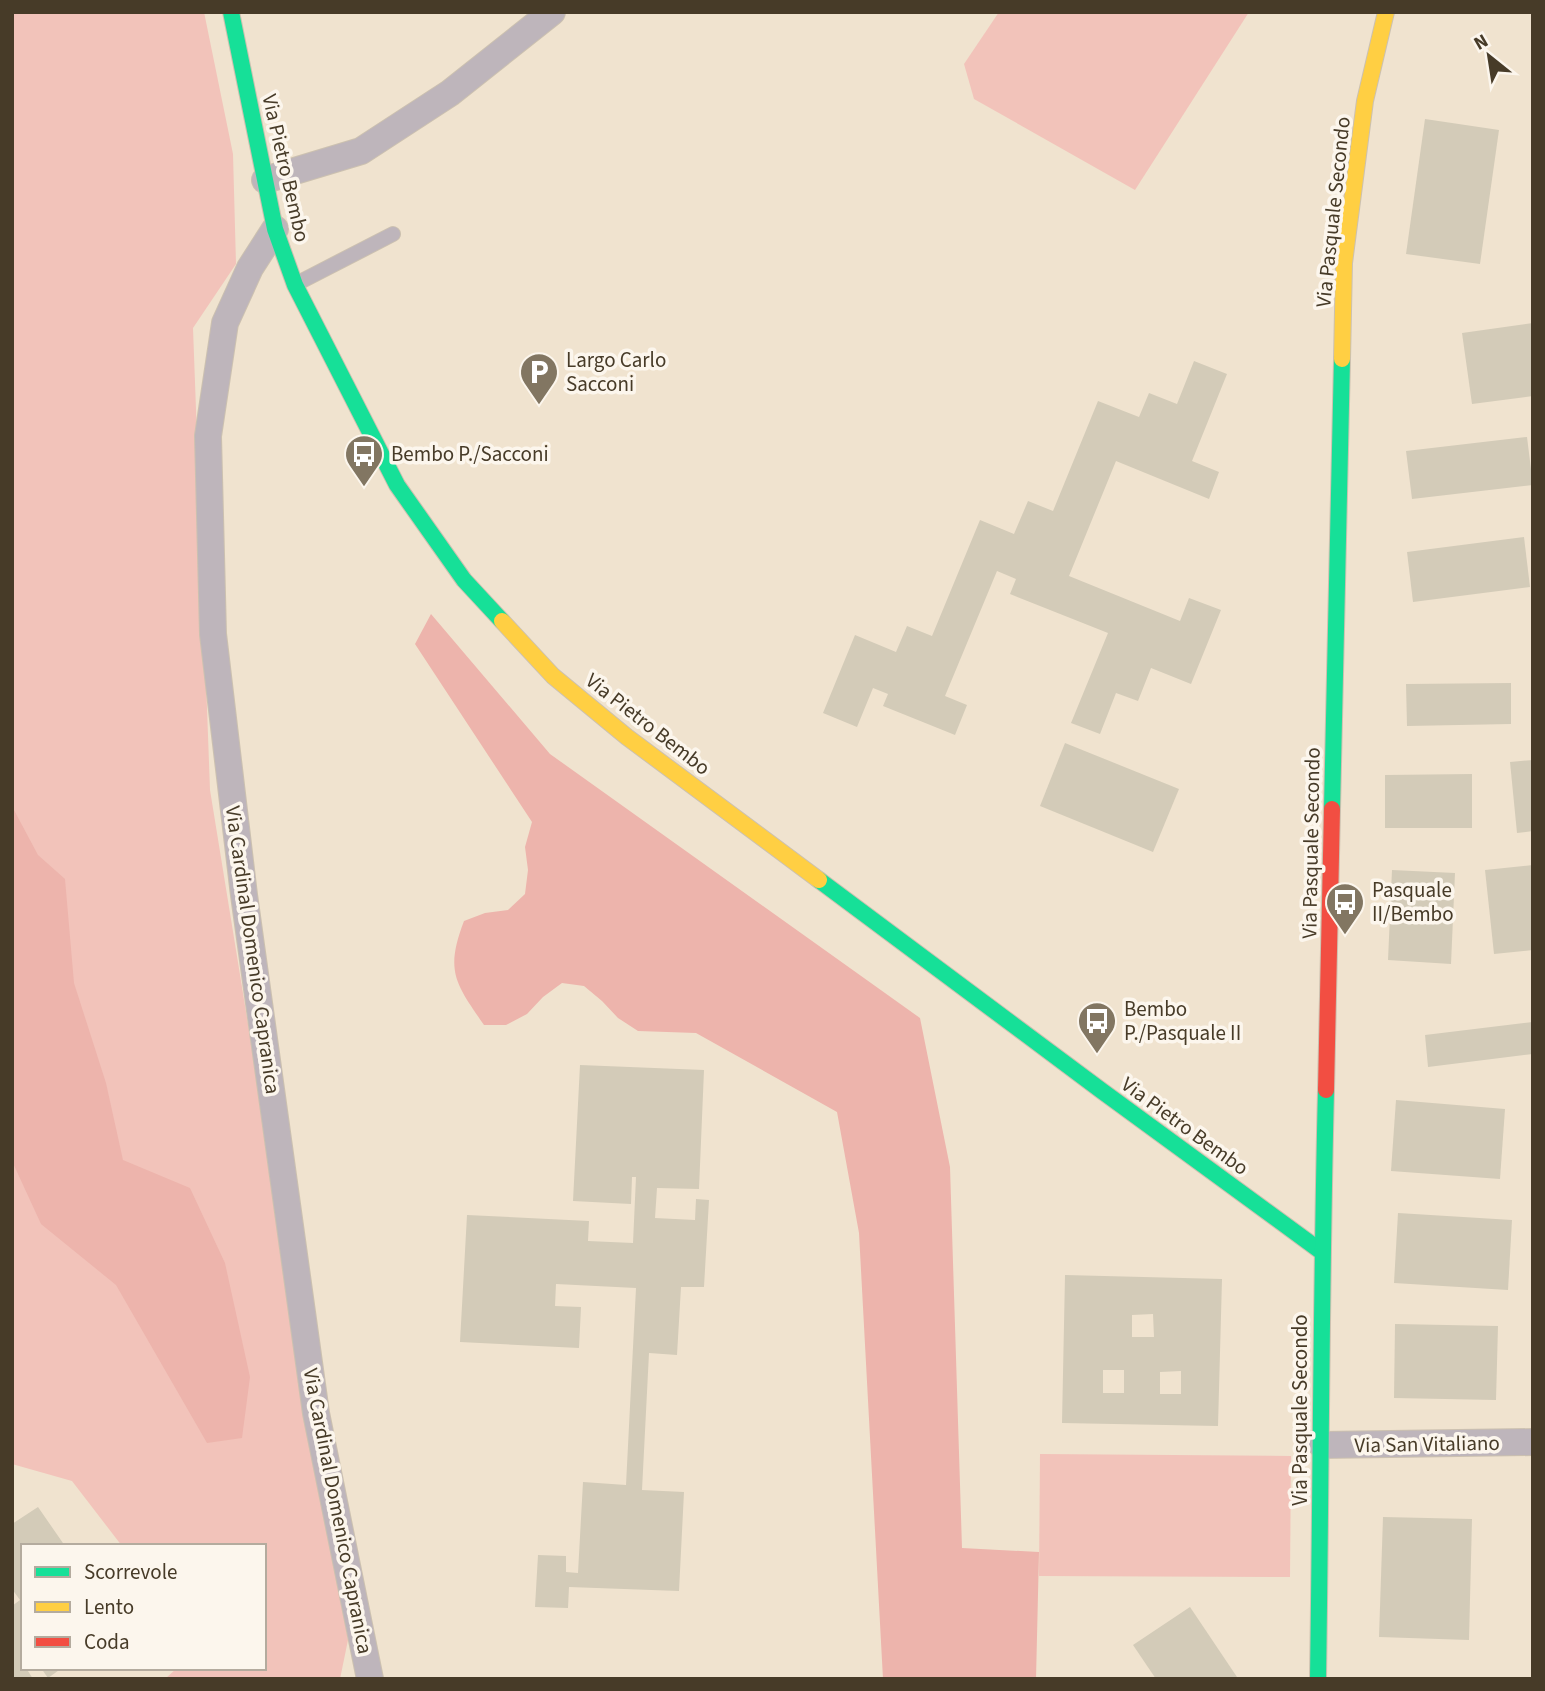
<svg xmlns="http://www.w3.org/2000/svg" width="1545" height="1691" font-family="'Source Sans 3',sans-serif">
  <style>
    .green { fill: #f2c3ba }
    .forest { fill: #edb4ac }
    .building { fill: #d3cbb8; fill-rule: evenodd }
    .lines { fill: none; stroke-linecap: round; stroke-linejoin: round }
    .lane-casing { stroke: #ccc1b0; stroke-width: 16 }
    .street-casing { stroke: #ccc1b0; stroke-width: 28 }
    .fast-casing { stroke: #ccc1b0; stroke-width: 18 }
    .slow-casing { stroke: #ccc1b0; stroke-width: 18 }
    .jam-casing { stroke: #ccc1b0; stroke-width: 18 }
    .lane { stroke: #beb5bb; stroke-width: 14 }
    .street { stroke: #beb5bb; stroke-width: 26 }
    .fast { stroke: #16e098; stroke-width: 16 }
    .slow { stroke: #ffcf43; stroke-width: 16 }
    .jam { stroke: #f24e42; stroke-width: 16 }
    .labels { text-anchor: middle; dominant-baseline: central; stroke-width: 7; stroke-linejoin: round; paint-order: stroke }
    .street-label { font-size: 21px; fill: #473b28; stroke: #fcf6ed }
    .poi-label { font-size: 21px; fill: #473b28; stroke: #fcf6ed; text-anchor: start }
  </style>
  <rect width="100%" height="100%" fill="#f0e3cf"/>
  <!-- green -->
  <g class="green">
    <path d="M12,12H204L233,154L236,264L193,328L210,790L348,1640L340,1679H165L177,1668H264V1546H122L72,1481L12,1464Z"/>
    <path d="M999,12H1249L1135,190L974,99L964,64Z"/>
    <path d="M1040,1454L1291,1456L1290,1577L1039,1576Z"/>
  </g>
  <!-- forest -->
  <g class="forest">
    <path d="M431,614L550,754L920,1018L950,1167L962,1548L1039,1552L1036,1679H883L859,1233L837,1112L696,1033L638,1031L618,1018L602,1001L584,986L562,983L543,997L527,1014L506,1025H484C455,983 445,971 464,921L485,913L508,910L525,894L528,870L525,847L532,822L415,644Z"/>
    <path d="M12,804L14,810L38,855L65,879L74,983L106,1083L123,1160L190,1188L225,1263L250,1377L242,1438L207,1443L116,1285L41,1224L12,1161Z"/>
  </g>
  <!-- building -->
  <g class="building">
    <path d="M1425,119L1499,130L1480,264L1406,254Z"/>
    <path d="M1533,323V396L1472,404L1462,333Z"/>
    <path d="M1194,361L1227,374L1192,461L1219,472L1209,499L1116,461L1069,576L1180,621L1189,598L1221,610L1191,684L1151,668L1138,701L1116,693L1100,734L1071,723L1108,633L1010,594L1016,579L997,571L945,696L967,705L955,735L883,706L888,694L873,688L857,727L823,713L855,635L896,652L907,626L932,636L980,520L1014,534L1028,501L1053,511L1098,401L1139,417L1149,393L1177,404Z"/>
    <path d="M1527,437L1533,485L1412,499L1406,451Z"/>
    <path d="M1524,537L1530,587L1413,602L1407,552Z"/>
    <path d="M1511,683V724L1407,726L1406,684Z"/>
    <path d="M1065,743L1179,789L1153,852L1040,806Z"/>
    <path d="M1533,760V831L1517,833L1510,762Z"/>
    <path d="M1472,774V828H1385V775Z"/>
    <path d="M1533,865V950L1494,954L1485,870Z"/>
    <path d="M1392,870L1455,873L1451,964L1388,960Z"/>
    <path d="M1533,1022V1054L1428,1067L1425,1035Z"/>
    <path d="M580,1065L704,1070L699,1189L657,1188L655,1218L695,1220L696,1199L709,1200L704,1287H681L677,1355L649,1353L642,1490L684,1492L679,1591L569,1587L568,1608L535,1607L538,1555L566,1556V1572L578,1573L583,1482L626,1485L636,1288L556,1284L555,1306L581,1307L579,1348L460,1342L467,1215L589,1221L588,1241L633,1243L636,1177H632L631,1204L573,1201Z"/>
    <path d="M1396,1100L1505,1109L1500,1179L1391,1171Z"/>
    <path d="M1398,1213L1512,1220L1508,1290L1394,1283Z"/>
    <path d="M1065,1275L1222,1279L1218,1426L1062,1423ZM1153,1314L1154,1337H1132V1315ZM1103,1370H1124V1393H1103ZM1181,1371V1394H1160V1372Z"/>
    <path d="M1395,1324L1498,1326L1496,1400L1394,1398Z"/>
    <path d="M38,1507L65,1546H23V1668H32L28,1671L33,1679H12V1606L20,1600L12,1589V1524Z"/>
    <path d="M1383,1517L1472,1519L1469,1640L1379,1637Z"/>
    <path d="M1190,1607L1237,1677L1234,1679H1156L1133,1645Z"/>
    <path d="M41,1668H62L48,1678Z"/>
  </g>
  <g class="lines">
    <defs>
      <path id="lane" d="M296,284L393,234"/>
      <g id="street">
        <path d="M265,180L361,151L450,93L552,12"/>
        <path d="M275,229L250,268L225,323L208,436L213,634L244,895L316,1413L370,1679"/>
        <path d="M1322,1445L1533,1442"/>
      </g>
      <g id="fast">
        <path d="M231,12L275,229L295,285L397,485L464,580L502,621"/>
        <path d="M1332,809L1342,359"/>
        <path d="M819,880L1102,1091L1322,1252"/>
        <path d="M1318,1679C1321,1483 1321,1286 1326,1090"/>
      </g>
      <g id="slow">
        <path d="M1342,359L1344,263L1365,101L1386,12"/>
        <path d="M502,621L553,676L627,737L819,880"/>
      </g>
      <path id="jam" d="M1326,1090L1332,809"/>
    </defs>
    <!-- lane casing -->
    <use href="#lane" class="lane-casing"/>
    <!-- street casing -->
    <use href="#street" class="street-casing"/>
    <!-- fast casing -->
    <use href="#fast" class="fast-casing"/>
    <!-- slow casing -->
    <use href="#slow" class="slow-casing"/>
    <!-- jam casing -->
    <use href="#jam" class="jam-casing"/>
    <!-- lane -->
    <use href="#lane" class="lane"/>
    <!-- street -->
    <use href="#street" class="street"/>
    <!-- fast -->
    <use href="#fast" class="fast"/>
    <!-- slow -->
    <use href="#slow" class="slow"/>
    <!-- jam -->
    <use href="#jam" class="jam"/>
  </g>
  <!-- icons -->
  <defs>
    <symbol id="parking-pin" viewBox="-11 -11 22 30"><path d="M0 17L-7.5 6A9.5 9.5 0 1 1 7.5 6Z" fill="#827662" stroke="#fcf6ed"/><path d="M-3.5-5.5H1a3.5 3.5 0 0 1 0 7H-1V5.5H-3.5ZM-1-3.4V-.6H.8a1.4 1.4 0 0 0 0-2.8Z" fill="#fff"/></symbol>
    <symbol id="bus-pin" viewBox="-11 -11 22 30"><path d="M0 17L-7.5 6A9.5 9.5 0 1 1 7.5 6Z" fill="#827662" stroke="#fcf6ed"/><path d="M-5-6H5V4H4V6H2V4H-2V6H-4V4H-5ZM-3.5-4V0h7V-4ZM-3.5 1.2v1.5H-2V1.2ZM2 1.2v1.5H3.5V1.2Z" fill="#fff"/></symbol>
  </defs>
  <g fill-rule="evenodd">
    <use href="#parking-pin" x="517" y="350" width="44" height="60"/>
    <use href="#bus-pin" x="342" y="432" width="44" height="60"/>
    <use href="#bus-pin" x="1323" y="880" width="44" height="60"/>
    <use href="#bus-pin" x="1075" y="999" width="44" height="60"/>
  </g>
  <g class="labels">
    <!-- street labels -->
    <g class="street-label">
      <text transform="translate(286 168) rotate(77)">Via Pietro Bembo</text>
      <text transform="translate(1333 212) rotate(-84)">Via Pasquale Secondo</text>
      <text transform="translate(648 724) rotate(38)">Via Pietro Bembo</text>
      <text transform="translate(1311 843) rotate(-89)">Via Pasquale Secondo</text>
      <text transform="translate(253 950) rotate(82)">Via Cardinal Domenico Capranica</text>
      <text transform="translate(1185 1126) rotate(36)">Via Pietro Bembo</text>
      <text transform="translate(1300 1410) rotate(-90)">Via Pasquale Secondo</text>
      <text transform="translate(1427 1444) rotate(-1)">Via San Vitaliano</text>
      <text transform="translate(338 1511) rotate(79)">Via Cardinal Domenico Capranica</text>
    </g>
    <!-- poi labels -->
    <g class="poi-label">
      <text x="566" y="360">Largo Carlo<tspan x="566" dy="24">Sacconi</tspan></text>
      <text x="391" y="454">Bembo P./Sacconi</text>
      <text x="1372" y="890">Pasquale<tspan x="1372" dy="24">II/Bembo</tspan></text>
      <text x="1124" y="1009">Bembo<tspan x="1124" dy="24">P./Pasquale II</tspan></text>
    </g>
  </g>
  <!-- border -->
  <rect width="1545" height="1691" fill="none" stroke="#473b28" stroke-width="28"/>
  <!-- legend -->
  <rect x="21" y="1544" width="245" height="126" fill="#fcf6ed" stroke="#b4ab9e" stroke-width="2"/>
  <rect x="35" y="1567" width="35" height="10" fill="#16e098" stroke="#b4ab9e" stroke-width="2"/>
  <text x="84" y="1579" font-size="21" fill="#473b28">Scorrevole</text>
  <rect x="35" y="1602" width="35" height="10" fill="#ffcf43" stroke="#b4ab9e" stroke-width="2"/>
  <text x="84" y="1614" font-size="21" fill="#473b28">Lento</text>
  <rect x="35" y="1637" width="35" height="10" fill="#f24e42" stroke="#b4ab9e" stroke-width="2"/>
  <text x="84" y="1649" font-size="21" fill="#473b28">Coda</text>
  <!-- north arrow -->
  <g transform="translate(1489 56) rotate(330)" stroke="#fcf6ed" stroke-width="5" paint-order="stroke">
  <path d="M0-5L12 26L0 18L-12 26Z" fill="#473b28"/>
  <text y="-10" font-size="19" font-weight="bold" text-anchor="middle" fill="#473b28">N</text>
  </g>
</svg>
